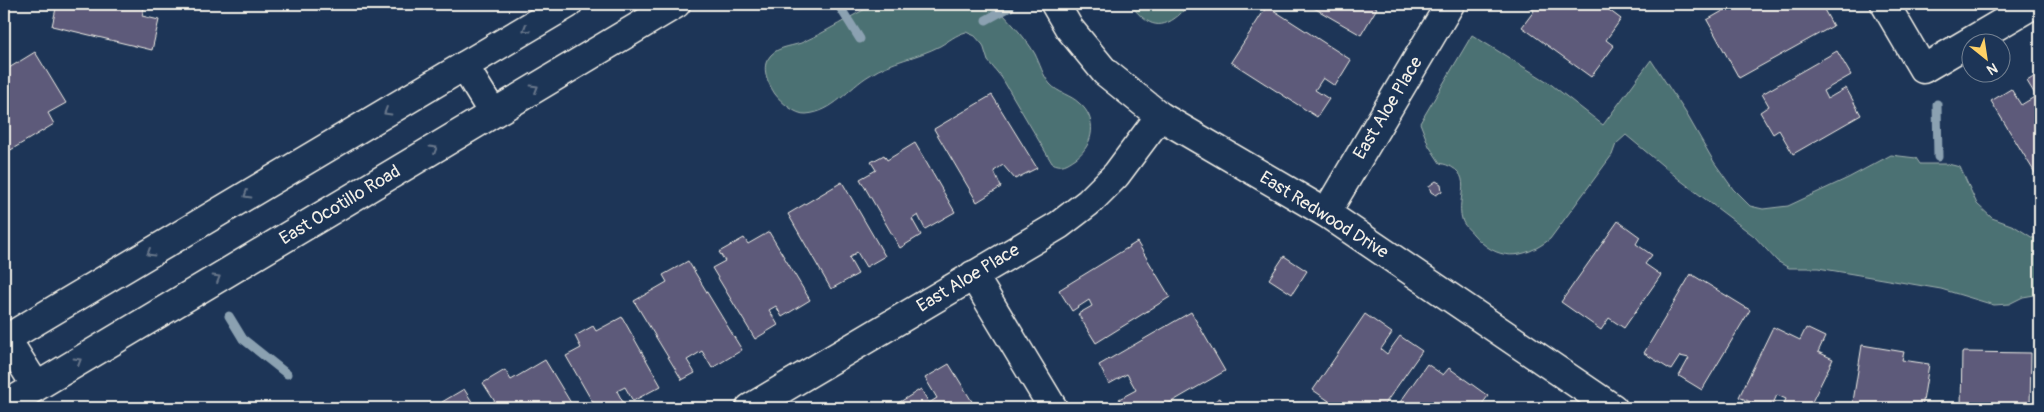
<svg xmlns="http://www.w3.org/2000/svg" width="2044" height="412" font-family="Pangolin,sans-serif">
  <style>
    .green { fill: #4c7173; stroke: #a0b1ae }
    .lines { fill: none; stroke-linecap: round; stroke-linejoin: round }
    .stream { stroke: #8ba1b1; stroke-width: 9 }
    .building { fill: #5d5a7a; stroke: #f4f1e8 }
    .minor-casing { stroke: #f4f1e8; stroke-width: 31 }
    .secondary-casing { stroke: #f4f1e8; stroke-width: 31 }
    .minor { stroke: #1d3557; stroke-width: 28 }
    .secondary { stroke: #1d3557; stroke-width: 28 }
    .oneway { stroke: #68778a }
    .labels { text-anchor: middle; dominant-baseline: central; stroke-width: 4; stroke-linejoin: round; paint-order: stroke }
    .street-label { font-size: 18px; fill: #f4f1e8; stroke: #1d3557 }
  </style>
  <rect width="100%" height="100%" fill="#1d3557"/>
  <filter id="ink" filterUnits="userSpaceOnUse"><feTurbulence type="fractalNoise" baseFrequency=".02" numOctaves="2"/><feDisplacementMap in="SourceGraphic" scale="10" xChannelSelector="R" yChannelSelector="G"/><feConvolveMatrix kernelMatrix="1 2 1 2 8 2 1 2 1" color-interpolation-filters="sRGB"/></filter>
  <g filter="url(#ink)">
    <!-- green -->
    <g class="green">
      <path d="M875,4H994C1008,20 1024,35 1035,54C1040,64 1043,76 1050,84C1058,93 1071,95 1079,103C1098,118 1094,145 1076,158C1067,164 1062,168 1052,163L1002,78L988,61L983,45L975,36L966,32C955,35 949,41 940,46C917,58 891,61 870,75C848,88 834,112 806,114C796,115 781,102 775,94C769,85 761,69 768,59C775,47 789,47 801,43C827,32 850,16 875,4Z"/>
      <path d="M1130,4H1190C1187,8 1183,11 1179,15C1158,33 1145,23 1130,4Z"/>
      <path d="M1472,35L1548,82L1603,125L1651,60L1686,113L1714,162L1733,189L1750,206L1763,209L1788,206L1848,178L1891,155L1916,158L1920,164H1948L1960,167L1977,204L1992,218L2014,226L2033,238H2040V294L2023,297L2009,304L1994,305L1941,289L1818,268H1789L1777,261L1754,236L1680,180L1626,135L1616,144L1612,155L1550,239C1523,260 1497,262 1473,234C1470,230 1463,225 1462,219C1455,197 1478,172 1440,163L1429,146L1420,123Z"/>
    </g>
    <g class="lines">
      <!-- stream -->
      <g class="stream">
        <path d="M838,4L860,39"/>
        <path d="M986,20L1010,7"/>
        <path d="M1937,104L1938,157"/>
        <path d="M229,316L243,339L287,374"/>
      </g>
    </g>
    <!-- building -->
    <g class="building">
      <path d="M57,4H145L142,16L159,20L152,50L52,26Z"/>
      <path d="M1307,4H1370L1377,8L1361,35Z"/>
      <path d="M1529,4H1601L1621,19L1606,40L1614,46L1591,77L1522,27L1534,11L1527,6Z"/>
      <path d="M1735,4H1821L1833,26L1739,78L1707,20Z"/>
      <path d="M1267,6L1351,60L1335,86L1323,78L1315,90L1329,99L1317,117L1231,62Z"/>
      <path d="M1837,51L1851,75L1823,91L1827,99L1846,88L1861,115L1793,154L1779,130L1773,134L1760,112L1769,106L1762,94Z"/>
      <path d="M35,52L66,103L48,113L54,124L4,154V71Z"/>
      <path d="M2040,73V181L1991,101L2011,89L2021,105L2036,96L2027,81Z"/>
      <path d="M992,95L1037,168L1015,179L1003,165L994,171L1001,187L977,202L934,129Z"/>
      <path d="M915,143L955,212L925,229L918,215L912,219L921,235L900,248L860,179L876,170L871,162L884,155L887,160Z"/>
      <path d="M1436,181L1441,184L1442,191L1436,195L1431,192L1429,186Z"/>
      <path d="M842,182L885,256L866,267L857,252L849,258L858,274L831,289L788,214Z"/>
      <path d="M1618,221L1640,237L1636,244L1652,255L1645,264L1661,275L1624,328L1609,318L1601,330L1561,302Z"/>
      <path d="M769,232L810,300L782,317L776,306L769,310L778,325L755,339L712,268L725,261L719,252L744,238L748,244Z"/>
      <path d="M1137,242L1170,297L1096,343L1078,314L1092,306L1089,300L1072,311L1059,290Z"/>
      <path d="M1284,256L1307,271L1292,294L1269,279Z"/>
      <path d="M688,261L742,350L712,368L702,351L687,360L695,373L682,380L634,301L667,282L663,275Z"/>
      <path d="M1691,274L1750,310L1702,390L1679,376L1689,358L1680,356L1671,370L1644,353Z"/>
      <path d="M1191,312L1225,371L1161,408H1125L1119,399L1136,390L1127,374L1109,384L1099,365Z"/>
      <path d="M1365,314L1392,333L1381,349L1387,354L1400,336L1422,351L1382,408H1325L1329,401L1313,390Z"/>
      <path d="M622,317L661,386L633,401L625,387L617,391L626,408H596L566,356L581,348L575,336L593,326L596,331Z"/>
      <path d="M1773,327L1800,340L1806,328L1825,337L1818,352L1833,359L1809,408H1782L1786,399L1777,395L1771,408H1764L1739,397Z"/>
      <path d="M1862,345L1904,352L1902,360L1929,364L1922,408H1852Z"/>
      <path d="M1962,352L2031,353L2030,408H1961Z"/>
      <path d="M545,360L574,408H499L483,383L505,370L511,380Z"/>
      <path d="M949,364L976,408H897L895,405L921,389L929,403L937,398L925,378Z"/>
      <path d="M1427,364L1443,375L1449,368L1488,396L1479,408H1396Z"/>
      <path d="M464,389L476,408H446L442,402Z"/>
      <path d="M1220,398L1226,408H1203Z"/>
    </g>
    <g class="lines">
      <defs>
        <g id="minor">
          <path d="M1055,4L1069,28L1105,72L1160,116L1326,213L1613,408"/>
          <path d="M1885,4L1923,69L2034,4"/>
          <path d="M1326,213L1450,4"/>
          <path d="M973,275L1053,408"/>
          <path d="M4,335L36,386"/>
          <path d="M750,408L1059,225L1089,202L1116,175L1160,116"/>
        </g>
        <g id="secondary">
          <path d="M464,66L493,113"/>
          <path d="M4,340L568,4"/>
          <path d="M4,406L676,4"/>
        </g>
      </defs>
      <!-- minor casing -->
      <use href="#minor" class="minor-casing"/>
      <!-- secondary casing -->
      <use href="#secondary" class="secondary-casing"/>
      <!-- minor -->
      <use href="#minor" class="minor"/>
      <!-- secondary -->
      <use href="#secondary" class="secondary"/>
    </g>
    <!-- one-way arrows -->
    <defs><path id="oneway-chevron" d="M-2-3.5L2.5 0L-2 3.5" fill="none" stroke-width="1.6" stroke-linecap="round" stroke-linejoin="round" transform="scale(1.25)"/></defs>
    <g class="oneway">
      <use href="#oneway-chevron" transform="translate(526 29) rotate(149)"/>
      <use href="#oneway-chevron" transform="translate(535 88) rotate(-31)"/>
      <use href="#oneway-chevron" transform="translate(387 112) rotate(149)"/>
      <use href="#oneway-chevron" transform="translate(434 149) rotate(-31)"/>
      <use href="#oneway-chevron" transform="translate(247 195) rotate(149)"/>
      <use href="#oneway-chevron" transform="translate(150 253) rotate(149)"/>
      <use href="#oneway-chevron" transform="translate(217 278) rotate(-31)"/>
      <use href="#oneway-chevron" transform="translate(78 361) rotate(-31)"/>
    </g>
  </g>
  <g class="labels">
    <!-- street labels -->
    <g class="street-label">
      <text transform="translate(1388 108) rotate(-59)">East Aloe Place</text>
      <text transform="translate(340 205) rotate(-31)">East Ocotillo Road</text>
      <text transform="translate(1324 215) rotate(32)">East Redwood Drive</text>
      <text transform="translate(968 278) rotate(-31)">East Aloe Place</text>
    </g>
  </g>
  <!-- margin -->
  <rect width="2044" height="412" fill="none" stroke="#1d3557" stroke-width="20"/>
  <rect x="10" y="10" width="2024" height="392" fill="none" stroke="#f4f1e8" stroke-width="2" filter="url(#ink)"/>
  <!-- north arrow -->
  <g transform="translate(1986 58) rotate(150)"><circle r="24" fill="#1d3557" stroke="#738091"/>
  <path d="M0-4L9 19L0 12L-9 19Z" fill="#ffd166"/>
  <text y="-8" font-size="14" font-weight="bold" text-anchor="middle" fill="#f4f1e8">N</text>
  </g>
</svg>
